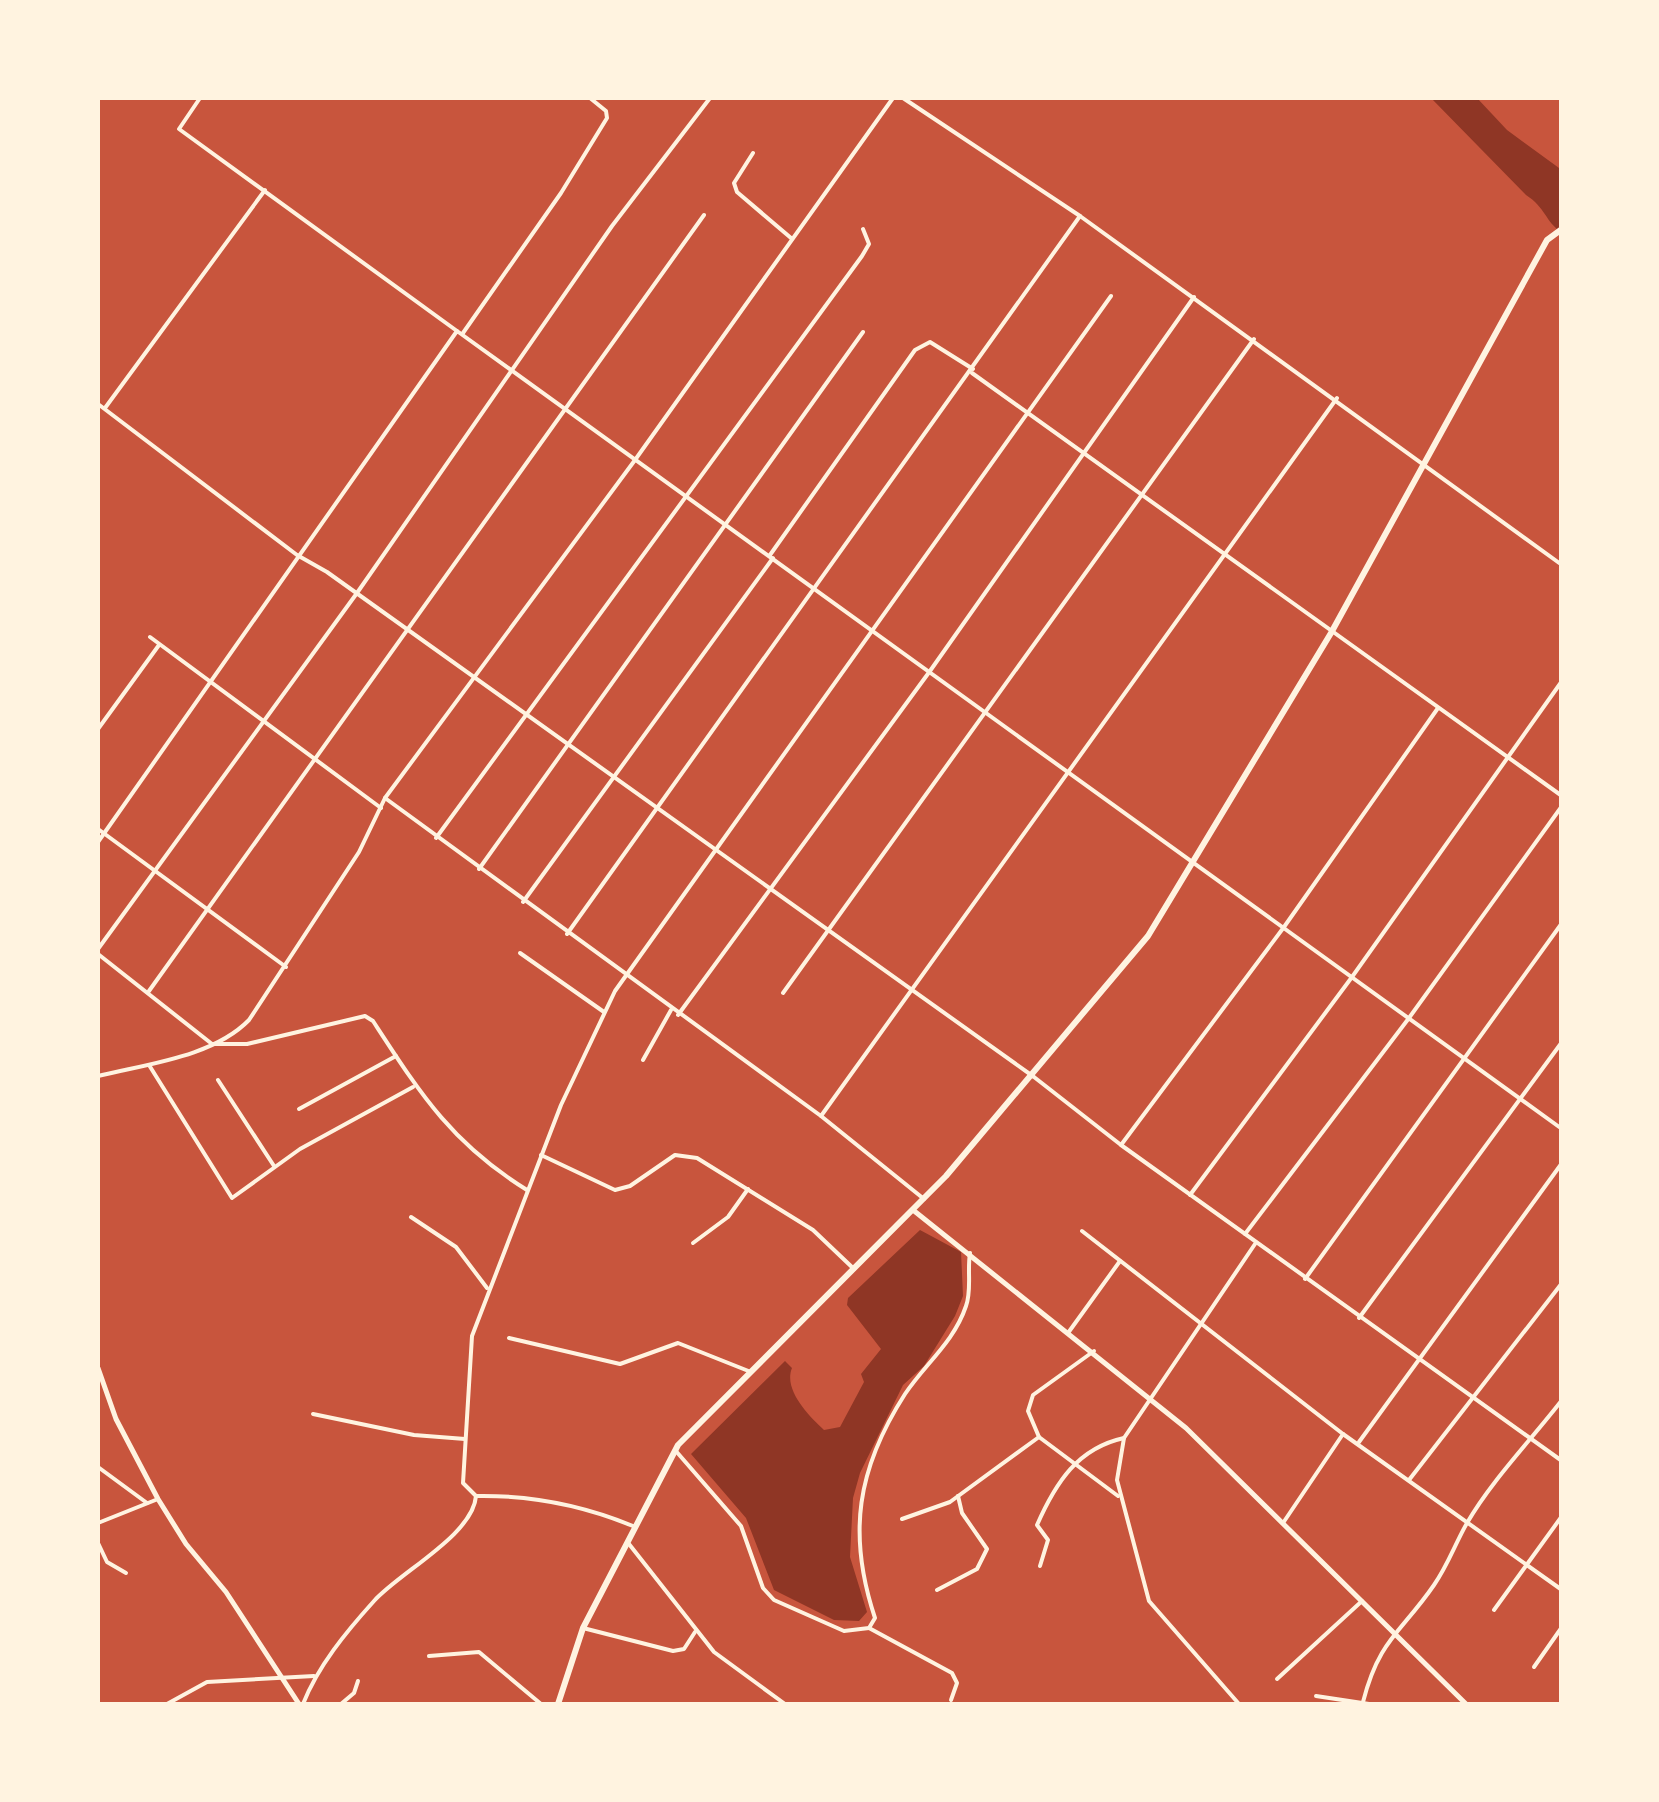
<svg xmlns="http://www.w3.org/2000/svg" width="1659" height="1802" font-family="'Fira Sans',sans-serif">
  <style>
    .water { fill: #8f3625 }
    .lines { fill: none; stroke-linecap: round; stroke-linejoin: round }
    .minor { stroke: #fff3e0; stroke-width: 4 }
    .tertiary { stroke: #fff3e0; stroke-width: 5 }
    .trunk { stroke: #fff3e0; stroke-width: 6 }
  </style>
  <rect width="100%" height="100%" fill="#c8553d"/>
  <!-- water -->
  <g class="water">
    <path d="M1431,98H1477L1507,130L1559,168L1561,232C1545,221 1546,208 1526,195Z"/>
    <path d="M920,1230L961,1252L963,1296L955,1316L924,1366L903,1385L860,1473L853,1498L850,1557L867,1612L859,1621L834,1620L774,1590L746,1518L691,1454L785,1361L792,1368C783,1390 809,1416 824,1430L840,1427L864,1382L861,1374L881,1349L847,1305L848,1298Z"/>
  </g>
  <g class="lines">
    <!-- minor -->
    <g class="minor">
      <path d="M200,98L179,129L457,331"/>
      <path d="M903,98L1080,216L1562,565"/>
      <path d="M753,153L734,183L737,192L791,238"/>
      <path d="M463,333L561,193L607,118L606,111L590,98"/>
      <path d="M972,373L1562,796"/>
      <path d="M98,404L297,555L327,572L1034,1077L1121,1145L1562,1461"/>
      <path d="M105,408L265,190"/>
      <path d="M770,555L915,350L930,342L973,369"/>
      <path d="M150,637L381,808"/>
      <path d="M98,729L159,645"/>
      <path d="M385,798L821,1116L924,1199"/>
      <path d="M98,829L286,967"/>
      <path d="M436,838L862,256L869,244L863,229"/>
      <path d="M98,842L457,331L1562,1129"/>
      <path d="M479,869L863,332"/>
      <path d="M523,902L773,558"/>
      <path d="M567,934L1080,216"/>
      <path d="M98,949L357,593L612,226L710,98"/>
      <path d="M520,953L604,1012"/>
      <path d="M98,954L212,1044H247L365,1016L373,1021C420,1093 451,1143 527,1190"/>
      <path d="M149,991L704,215"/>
      <path d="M783,993L1254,339"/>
      <path d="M678,1015L930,671L1194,297"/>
      <path d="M643,1060L671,1010"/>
      <path d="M149,1065L232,1198L300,1149L413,1087"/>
      <path d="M98,1076C146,1064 213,1057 249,1020L359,852L385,798L635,460L893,98"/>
      <path d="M218,1080L274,1166"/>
      <path d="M299,1109L396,1056"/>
      <path d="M821,1116L1337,398"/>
      <path d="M1121,1145L1284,927L1438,708"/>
      <path d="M541,1155L615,1190L630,1186L675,1155L697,1158L813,1230L854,1269"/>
      <path d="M1190,1195L1352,977L1562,681"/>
      <path d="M411,1217L456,1247L487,1288"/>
      <path d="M1082,1231L1343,1434L1562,1590"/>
      <path d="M1245,1234L1409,1018L1562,806"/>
      <path d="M693,1243L728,1217L748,1189"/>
      <path d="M1305,1279L1562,923"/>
      <path d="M1359,1318L1562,1042"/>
      <path d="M1068,1333L1120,1261"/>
      <path d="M509,1338L620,1364L678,1343L751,1372"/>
      <path d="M1094,1351L1033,1395L1028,1411L1039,1437L1118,1496"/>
      <path d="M313,1414L414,1435L465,1439"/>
      <path d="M1359,1442L1562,1163"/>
      <path d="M675,1450L741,1526L763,1588L774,1600L844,1631L869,1628L875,1618C847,1534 857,1469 905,1394C925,1364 954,1342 966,1306C972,1290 967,1271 970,1253"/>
      <path d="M98,1467L147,1503"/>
      <path d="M1409,1480L1562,1283"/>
      <path d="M476,1496C531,1495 582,1505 633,1526"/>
      <path d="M902,1519L950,1502L1039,1437"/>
      <path d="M98,1523L158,1499"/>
      <path d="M1283,1523L1343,1434"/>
      <path d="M98,1543L107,1562L126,1573"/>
      <path d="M629,1544L714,1652L785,1704"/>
      <path d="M1040,1566L1048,1540L1037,1525C1056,1482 1078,1448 1124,1438"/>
      <path d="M937,1590L977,1569L987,1549L962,1513L958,1496"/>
      <path d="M1494,1610L1562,1516"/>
      <path d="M583,1628L673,1651L684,1649L695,1632"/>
      <path d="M869,1628L952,1673L957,1683L951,1700"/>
      <path d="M429,1656L479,1652L541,1704"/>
      <path d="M1534,1667L1562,1627"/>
      <path d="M1277,1679L1362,1601"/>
      <path d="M1316,1696L1369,1704"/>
      <path d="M1363,1702C1379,1639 1401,1633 1434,1585C1448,1565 1455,1544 1467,1523C1492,1480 1531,1440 1562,1400"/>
      <path d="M167,1704L207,1682L314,1676"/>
      <path d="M303,1704C318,1666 346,1632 374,1601C400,1572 473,1535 476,1496L463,1483L472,1336L561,1105L615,991L1111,296"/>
      <path d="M341,1704L354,1693L358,1681"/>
      <path d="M1239,1704L1149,1601L1117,1480L1124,1438L1255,1244"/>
    </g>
    <!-- tertiary -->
    <g class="tertiary">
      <path d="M913,1210L1186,1428L1466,1704"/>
      <path d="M98,1368L116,1419L158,1499L186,1544L226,1592L299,1704"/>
    </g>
    <!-- trunk -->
    <path class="trunk" d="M558,1704L583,1628L678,1445L946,1176L1148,936L1331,633L1547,240L1562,229"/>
  </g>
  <!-- border -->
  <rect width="1659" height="1802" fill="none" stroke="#fff3e0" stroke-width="200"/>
</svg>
